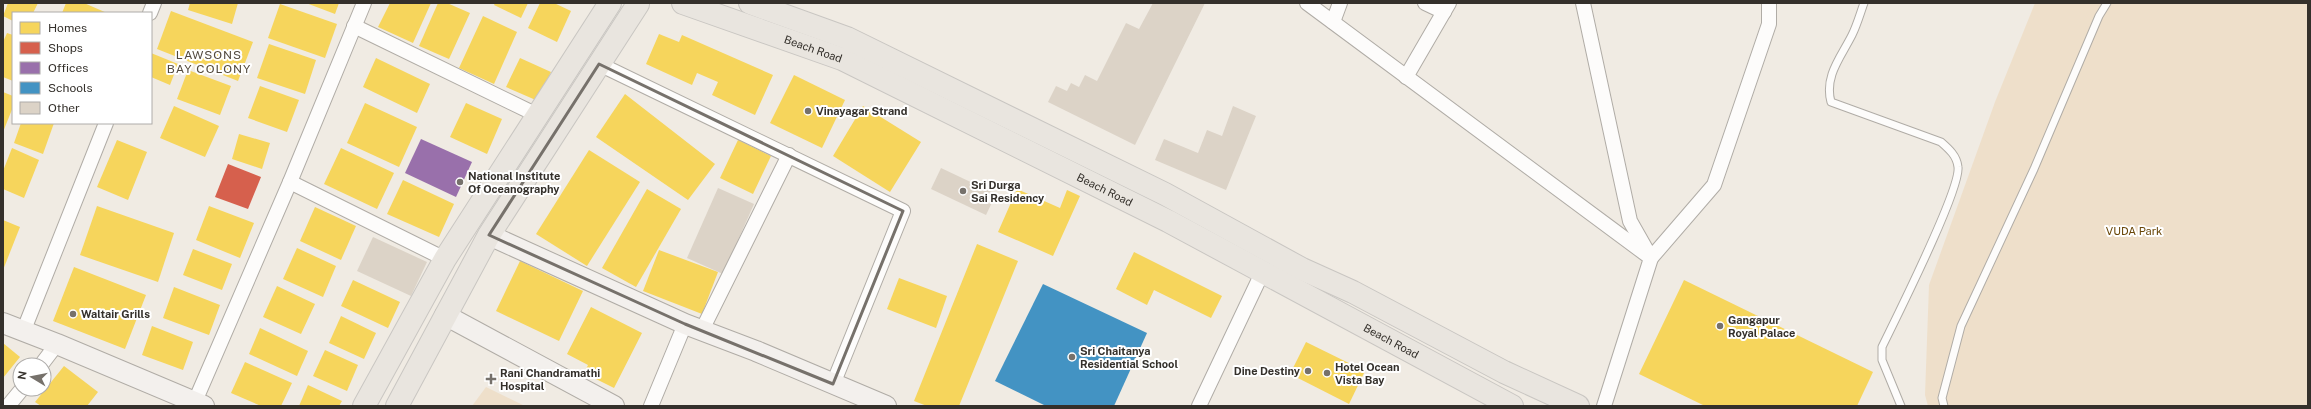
<svg xmlns="http://www.w3.org/2000/svg" width="2311" height="409" font-family="'Public Sans',sans-serif">
  <style>
    .green { fill: #eedfca }
    .homes { fill: #f6d55c }
    .shops { fill: #d6604d }
    .offices { fill: #9970ab }
    .schools { fill: #4393c3 }
    .building { fill: #dcd3c7 }
    .lines { fill: none; stroke-linecap: round; stroke-linejoin: round }
    .lane-casing { stroke: #b0aca6; stroke-width: 9 }
    .street-casing { stroke: #b0aca6; stroke-width: 16 }
    .secondary-casing { stroke: #b0aca6; stroke-width: 22 }
    .primary-casing { stroke: #c9c6c2; stroke-width: 24 }
    .lane { stroke: #fdfcfb; stroke-width: 7 }
    .street { stroke: #fdfcfb; stroke-width: 14 }
    .secondary { stroke: #f3f0ed; stroke-width: 20 }
    .primary { stroke: #e9e5df; stroke-width: 22 }
    .marked { fill: none; stroke: #76716b; stroke-width: 3; stroke-linejoin: round }
    .poi-dot { fill: #76716b; stroke: #fff; stroke-width: 1.5 }
    .labels { text-anchor: middle; dominant-baseline: central; stroke-width: 4; stroke-linejoin: round; paint-order: stroke }
    .street-label { font-size: 11px; fill: #34302b; stroke: #fff }
    .poi-label { font-size: 11px; font-weight: bold; fill: #34302b; stroke: #fff; text-anchor: start }
    .park-label { font-size: 11px; fill: #684506; stroke: #fff }
    .neighbourhood-label { font-size: 12px; letter-spacing: 1px; fill: #51483c; stroke: #fff }
  </style>
  <rect width="100%" height="100%" fill="#f0ebe3"/>
  <!-- green -->
  <g class="green">
    <path d="M2035,3H2308V406H1928L1925,395L1929,285L1995,102Z"/>
    <path d="M486,387L525,406H472Z"/>
  </g>
  <!-- homes -->
  <g class="homes">
    <path d="M8,3H38L33,13H13V21L3,16Z"/>
    <path d="M66,3H84L107,13H62Z"/>
    <path d="M190,3H238L232,24L188,10Z"/>
    <path d="M306,3H339L335,14Z"/>
    <path d="M390,3H431L413,43L378,27Z"/>
    <path d="M438,3H447L470,13L449,59L419,46Z"/>
    <path d="M495,3H528L521,18L494,5Z"/>
    <path d="M540,3H554L571,11L557,42L528,28Z"/>
    <path d="M280,4L337,24L325,58L268,38Z"/>
    <path d="M171,11L253,42L238,81L157,49Z"/>
    <path d="M483,16L517,32L494,84L459,68Z"/>
    <path d="M7,33L13,35V81L3,77V42Z"/>
    <path d="M659,34L679,42L682,35L773,75L755,115L712,95L718,82L697,73L692,85L646,64Z"/>
    <path d="M269,44L316,60L305,94L257,78Z"/>
    <path d="M151,53L178,64L170,85L151,77Z"/>
    <path d="M376,58L430,84L417,113L363,87Z"/>
    <path d="M520,58L551,72L538,101L506,87Z"/>
    <path d="M188,70L231,86L220,115L177,99Z"/>
    <path d="M794,75L845,100L822,148L770,123Z"/>
    <path d="M260,86L299,100L287,132L248,118Z"/>
    <path d="M3,92L13,96V107L3,132Z"/>
    <path d="M625,94L715,164L688,200L596,137Z"/>
    <path d="M365,103L417,127L399,167L347,143Z"/>
    <path d="M466,103L502,119L487,154L450,137Z"/>
    <path d="M174,106L219,126L205,157L160,138Z"/>
    <path d="M863,106L921,142L890,192L833,156Z"/>
    <path d="M21,123H54L43,154L14,143Z"/>
    <path d="M239,134L270,143L262,169L232,159Z"/>
    <path d="M117,140L147,152L128,200L97,187Z"/>
    <path d="M738,140L771,156L753,194L720,178Z"/>
    <path d="M12,148L39,160L24,198L3,189V171Z"/>
    <path d="M341,148L394,173L377,209L324,184Z"/>
    <path d="M589,150L640,182L587,266L536,234Z"/>
    <path d="M403,180L454,204L439,237L387,214Z"/>
    <path d="M647,189L681,209L636,287L602,268Z"/>
    <path d="M1017,189L1060,208L1067,190L1080,196L1053,256L998,232Z"/>
    <path d="M97,206L174,233L158,282L80,255Z"/>
    <path d="M209,206L254,223L240,258L196,240Z"/>
    <path d="M315,207L356,226L341,260L300,241Z"/>
    <path d="M3,220L20,227L3,270Z"/>
    <path d="M977,244L1018,261L959,406H927L914,401Z"/>
    <path d="M297,248L336,266L323,297L283,279Z"/>
    <path d="M193,249L232,264L222,290L183,275Z"/>
    <path d="M659,250L718,272L702,314L643,291Z"/>
    <path d="M1134,252L1222,296L1211,318L1154,290L1147,305L1116,289Z"/>
    <path d="M520,261L583,291L559,341L496,311Z"/>
    <path d="M74,267L146,295L125,349L53,321Z"/>
    <path d="M899,278L947,296L936,328L887,309Z"/>
    <path d="M353,280L400,302L388,328L341,306Z"/>
    <path d="M1684,280L1873,372L1857,406H1705L1639,374Z"/>
    <path d="M277,286L315,304L301,334L263,317Z"/>
    <path d="M174,287L220,305L209,335L163,318Z"/>
    <path d="M591,307L642,333L614,388L584,373L588,365L567,354Z"/>
    <path d="M341,316L376,333L364,359L329,343Z"/>
    <path d="M152,326L193,342L183,370L142,355Z"/>
    <path d="M260,328L308,351L297,376L249,354Z"/>
    <path d="M1306,342L1365,371L1349,404L1290,374Z"/>
    <path d="M3,343L20,357L3,378Z"/>
    <path d="M325,350L358,365L347,391L313,376Z"/>
    <path d="M245,362L292,383L281,406H261L231,393Z"/>
    <path d="M64,366L98,392L87,406H41L35,402Z"/>
    <path d="M308,385L342,401L339,406H299Z"/>
  </g>
  <!-- shops -->
  <path class="shops" d="M228,164L261,177L248,209L215,197Z"/>
  <!-- offices -->
  <path class="offices" d="M421,139L472,162L456,197L405,173Z"/>
  <!-- schools -->
  <path class="schools" d="M1043,284L1147,333L1114,406H1046L995,381Z"/>
  <!-- building -->
  <g class="building">
    <path d="M1153,3H1205L1135,145L1048,102L1056,86L1067,91L1071,83L1079,87L1085,75L1097,81L1126,23L1139,29Z"/>
    <path d="M1233,106L1256,116L1226,190L1155,160L1164,139L1198,153L1207,130L1222,136Z"/>
    <path d="M941,168L996,194L986,215L931,189Z"/>
    <path d="M718,188L754,204L723,274L687,258Z"/>
    <path d="M373,237L427,262L411,296L357,271Z"/>
  </g>
  <g class="lines">
    <defs>
      <g id="lane">
        <path d="M1864,3C1860,14 1857,25 1852,35C1841,57 1824,76 1831,102L1941,142C1949,149 1957,156 1958,167C1961,189 1896,318 1882,347V360L1901,406"/>
        <path d="M1944,406L1942,398L1961,326L2034,169L2099,16L2107,3"/>
      </g>
      <g id="street">
        <path d="M1307,3L1651,258L1604,406"/>
        <path d="M1425,3L1444,12"/>
        <path d="M1583,3L1630,221L1651,258L1714,185L1769,24V3"/>
        <path d="M150,13L154,3"/>
        <path d="M1333,22L1340,3"/>
        <path d="M354,26L537,115"/>
        <path d="M599,64L903,211L833,384"/>
        <path d="M1406,77L1449,3"/>
        <path d="M290,182L445,259"/>
        <path d="M702,330L789,155"/>
        <path d="M23,332L106,123"/>
        <path d="M41,365L57,344"/>
        <path d="M8,406L22,389"/>
        <path d="M193,406L290,182L364,3"/>
        <path d="M651,406L685,324"/>
        <path d="M1199,406L1263,271"/>
      </g>
      <g id="secondary">
        <path d="M489,235L685,324L756,351L886,406"/>
        <path d="M445,315L614,406"/>
        <path d="M3,323L57,344L204,406"/>
      </g>
      <g id="primary">
        <path id="s1" d="M683,3L842,59L1168,221L1512,406"/>
        <path d="M750,3L847,38L1165,194L1302,269L1353,292L1504,372L1578,406"/>
        <path d="M364,406L445,259L610,3"/>
        <path d="M397,406L489,235L638,4"/>
      </g>
    </defs>
    <!-- lane casing -->
    <use href="#lane" class="lane-casing"/>
    <!-- street casing -->
    <use href="#street" class="street-casing"/>
    <!-- secondary casing -->
    <use href="#secondary" class="secondary-casing"/>
    <!-- primary casing -->
    <use href="#primary" class="primary-casing"/>
    <!-- lane -->
    <use href="#lane" class="lane"/>
    <!-- street -->
    <use href="#street" class="street"/>
    <!-- secondary -->
    <use href="#secondary" class="secondary"/>
    <!-- primary -->
    <use href="#primary" class="primary"/>
  </g>
  <!-- marked area -->
  <path class="marked" d="M599,64L903,211L833,384L685,324L489,235Z"/>
  <!-- markers -->
  <g class="poi-dot">
    <circle cx="808" cy="111" r="4"/>
    <circle cx="460" cy="182" r="4"/>
    <circle cx="963" cy="191" r="4"/>
    <circle cx="73" cy="314" r="4"/>
    <circle cx="1720" cy="326" r="4"/>
    <circle cx="1072" cy="357" r="4"/>
    <circle cx="1308" cy="371" r="4"/>
    <circle cx="1327" cy="373" r="4"/>
    <path d="M489 373h4v4h4v4h-4v4h-4v-4h-4v-4h4z"/>
  </g>
  <g class="labels">
    <!-- street labels -->
    <g class="street-label">
      <text stroke="none"><textPath href="#s1" startOffset="138">Beach Road</textPath></text>
      <text stroke="none"><textPath href="#s1" startOffset="462">Beach Road</textPath></text>
      <text stroke="none"><textPath href="#s1" startOffset="786">Beach Road</textPath></text>
    </g>
    <!-- poi labels -->
    <g class="poi-label">
      <text x="816" y="111">Vinayagar Strand</text>
      <text x="468" y="176">National Institute<tspan x="468" dy="13">Of Oceanography</tspan></text>
      <text x="971" y="185">Sri Durga<tspan x="971" dy="13">Sai Residency</tspan></text>
      <text x="81" y="314">Waltair Grills</text>
      <text x="1728" y="320">Gangapur<tspan x="1728" dy="13">Royal Palace</tspan></text>
      <text x="1080" y="351">Sri Chaitanya<tspan x="1080" dy="13">Residential School</tspan></text>
      <text x="1335" y="367">Hotel Ocean<tspan x="1335" dy="13">Vista Bay</tspan></text>
      <text x="1300" y="371" text-anchor="end">Dine Destiny</text>
      <text x="500" y="373">Rani Chandramathi<tspan x="500" dy="13">Hospital</tspan></text>
    </g>
    <!-- park labels -->
    <g class="park-label">
      <text x="2134" y="231">VUDA Park</text>
    </g>
    <!-- neighbourhood labels -->
    <g class="neighbourhood-label">
      <text x="209" y="55">LAWSONS<tspan x="209" dy="14">BAY COLONY</tspan></text>
    </g>
  </g>
  <!-- border -->
  <rect width="2311" height="409" fill="none" stroke="#34302b" stroke-width="8"/>
  <!-- legend -->
  <rect x="12" y="12" width="140" height="112" fill="#ffffff" stroke="#aeacaa"/>
  <rect x="20" y="22" width="20" height="12" fill="#f6d55c" stroke="#aeacaa"/>
  <text x="48" y="32" font-size="12" fill="#34302b">Homes</text>
  <rect x="20" y="42" width="20" height="12" fill="#d6604d" stroke="#aeacaa"/>
  <text x="48" y="52" font-size="12" fill="#34302b">Shops</text>
  <rect x="20" y="62" width="20" height="12" fill="#9970ab" stroke="#aeacaa"/>
  <text x="48" y="72" font-size="12" fill="#34302b">Offices</text>
  <rect x="20" y="82" width="20" height="12" fill="#4393c3" stroke="#aeacaa"/>
  <text x="48" y="92" font-size="12" fill="#34302b">Schools</text>
  <rect x="20" y="102" width="20" height="12" fill="#dcd3c7" stroke="#aeacaa"/>
  <text x="48" y="112" font-size="12" fill="#34302b">Other</text>
  <!-- north arrow -->
  <g transform="translate(32 377) rotate(280)"><circle r="19" fill="#ffffff" stroke="#aeacaa"/>
  <path d="M0-3L7 15L0 10L-7 15Z" fill="#76716b"/>
  <text y="-6" font-size="11" font-weight="bold" text-anchor="middle" fill="#34302b">N</text>
  </g>
</svg>
